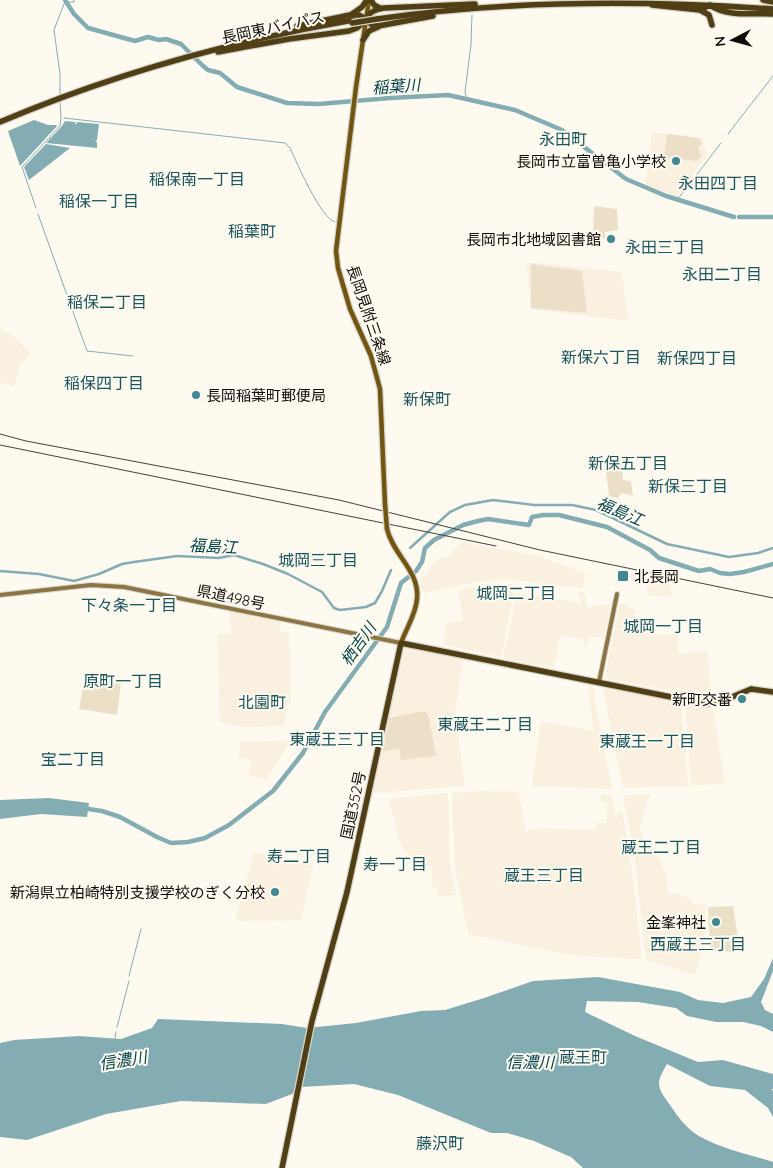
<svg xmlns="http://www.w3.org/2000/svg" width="773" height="1168" font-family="Quicksand,'Noto Sans JP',sans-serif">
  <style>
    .built { fill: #f9f0df }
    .green { fill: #ebe0c7 }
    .water { fill: #84adb3 }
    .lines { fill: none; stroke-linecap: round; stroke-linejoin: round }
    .stream { stroke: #84adb3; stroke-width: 1 }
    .canal { stroke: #84adb3; stroke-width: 2.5 }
    .river { stroke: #84adb3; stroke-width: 4.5 }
    .secondary-casing { stroke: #d9d4cb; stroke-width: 6 }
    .primary-casing { stroke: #d9d4cb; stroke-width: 7 }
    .highway-casing { stroke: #d9d4cb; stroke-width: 8 }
    .secondary { stroke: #8b7545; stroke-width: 4 }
    .primary { stroke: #715611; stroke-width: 4.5 }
    .highway { stroke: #503f15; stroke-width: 5.5 }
    .rail { stroke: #44423d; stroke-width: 1 }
    .primary-bridge-casing { stroke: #d9d4cb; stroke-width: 7; stroke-linecap: butt }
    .highway-bridge-casing { stroke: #d9d4cb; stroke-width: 8; stroke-linecap: butt }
    .primary-bridge { stroke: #715611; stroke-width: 4.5 }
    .highway-bridge { stroke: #503f15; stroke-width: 5.5 }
    .poi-dot { fill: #418891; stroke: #fffaf0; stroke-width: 2 }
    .labels { text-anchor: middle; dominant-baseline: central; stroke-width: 4; stroke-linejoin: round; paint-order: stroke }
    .street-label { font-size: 15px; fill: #0f0d0a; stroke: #fffaf0 }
    .poi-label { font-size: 15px; fill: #0f0d0a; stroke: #fffaf0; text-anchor: end }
    .water-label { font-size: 16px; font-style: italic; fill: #01434a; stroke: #fffaf0 }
    .neighbourhood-label { font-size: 16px; fill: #1b555d; stroke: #fffaf0 }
  </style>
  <rect width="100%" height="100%" fill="#fffaf0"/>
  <!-- built -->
  <g class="built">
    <path d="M652,132L702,138L707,156L677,197L645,185Z"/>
    <path d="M526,262L622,272L628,321L531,309Z"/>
    <path d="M0,328L13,336L31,353L21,364L14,387L0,382Z"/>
    <path d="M461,542L538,556L585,573L583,588L501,579L476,582L425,593L421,589L420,580L438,559L448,557Z"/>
    <path d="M650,580L670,584L671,596H648L647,591Z"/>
    <path d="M493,584H514L515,589L501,657L443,645L447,623L463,621L459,590Z"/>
    <path d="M578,591L584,592L587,606L611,604L604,637L588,638V647H584L583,639L560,636L554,668L503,658L517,593L581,603Z"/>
    <path d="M620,603L628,605V608L635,609L632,624L655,623L657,635L674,634L677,635L679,654L707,651L712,698L608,679L605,676Z"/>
    <path d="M230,611L280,621V632H289L291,704L288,705L284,726L239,727L220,721L217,634H231Z"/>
    <path d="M405,648L462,659L463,661L455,711L465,785L464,786L374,793L372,790L402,650Z"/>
    <path d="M587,683L592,684L612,789L532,786L540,721L594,731Z"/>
    <path d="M605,687L667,699L681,703L688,786L623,788L609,720L603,689Z"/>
    <path d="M685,704L713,709L725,783L691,786Z"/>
    <path d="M291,740L267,779L248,775L251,760L238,757L241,742Z"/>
    <path d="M483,791L516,792L519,794L526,831L541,828L596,830L597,823H607V802H601V794L612,795L615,813L622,811L629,847L642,958L634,959L570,955L468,934L455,868L452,795L453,793Z"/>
    <path d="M448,793L450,863L456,895L438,897L436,887H432V865H420L419,856H409L407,851L404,852L399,839L389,799Z"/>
    <path d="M651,794L647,802L640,827L643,838L657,854L665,872L669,894L679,893L680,897L688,896V900L692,899V904L706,905L705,930L696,975L646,960L634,851L623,797L626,795Z"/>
    <path d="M254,852L313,865L301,920L235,921Z"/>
  </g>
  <!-- green -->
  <g class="green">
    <path d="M667,134L699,138L702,144L698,147L701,157L696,161L664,157Z"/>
    <path d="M594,206L617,209L618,230L605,232V238H593Z"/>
    <path d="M531,264L582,271L587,313L531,308Z"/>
    <path d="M605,463L622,464L623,480L631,481L633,496L622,493L618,498L609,496Z"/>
    <path d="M85,677L121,683L117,715L79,709Z"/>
    <path d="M424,711L428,714L436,756L401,760L399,749L383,751L389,718Z"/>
    <path d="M733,906L740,952L710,951L708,907Z"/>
  </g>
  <!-- water -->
  <g class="water">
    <path d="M34,120L48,125H56L57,126L20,166L8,131Z"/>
    <path d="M65,121L75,122L76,125L77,122L99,124L97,140L95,141L97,142V148L46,143L62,126Z"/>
    <path d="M46,144L70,148L29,180L24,167Z"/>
    <path d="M49,798L89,803L87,817L41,814L0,819V800Z"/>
    <path d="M773,958V971L761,1002L765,1010L773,1014V1032L761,1026L743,1022H716L687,1016L676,1008L638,1002L587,1001L585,1012L635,1036L698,1062L723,1060L773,1074V1089H771L773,1091V1117L768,1108L745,1090L710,1086L667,1064C655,1084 657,1087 670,1105C678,1117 687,1129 699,1136C721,1149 749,1154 773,1162V1168H583L571,1157L534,1141L507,1133H491L398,1095L354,1084L301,1087L292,1094L266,1104L181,1101L106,1114L27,1140L0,1137V1043L14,1040L79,1036L121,1039L152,1028L158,1019L282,1024L307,1028L356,1023L421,1011L445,1010L484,998L533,981L598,977L680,992L698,1000L723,1003L751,997L764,979Z"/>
  </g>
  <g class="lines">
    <!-- stream -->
    <g class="stream">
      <path d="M60,95V74L54,30L64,4L65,2H74V0"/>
      <path d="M467,100L465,92L471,44L472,15"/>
      <path d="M64,118L285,143L290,148C297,163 321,219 335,222"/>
      <path d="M728,134L773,76"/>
      <path d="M677,200L721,143"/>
      <path d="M36,208L22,167L60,126L61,118L60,102"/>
      <path d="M38,214L87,351L133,356"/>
      <path d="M129,976L141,929"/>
      <path d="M117,1027L129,981"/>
      <path d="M115,1038L116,1032"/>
    </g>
    <!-- canal -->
    <g class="canal">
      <path d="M410,548L450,512L465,505L493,500L534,505H572L596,510L667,544L729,557L758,553L773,548"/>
      <path d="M0,571L39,574L74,581L99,574L122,564L134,562L177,556L219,558L234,555L263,564L288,574L322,592L334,608L340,610L366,607L375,603L382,591L391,570"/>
    </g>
    <!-- river -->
    <g class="river">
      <path d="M65,0L74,14L88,28L135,41L148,37L159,40L166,39L181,44L202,65L208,70L220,73L237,87L287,103L319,104L390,98L448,95L515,110L562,130L626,179L666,196L734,217"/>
      <path d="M739,217H773"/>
      <path d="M82,808L102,811L120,817L157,837L171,843L188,842L205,838L229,825L273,791L303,753L325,712L387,627L401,583L416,571L422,562L425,548L434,540L463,525L478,521L488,519L529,525L532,517L543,515H559L607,527L650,550L659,558L699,571L710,569L720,573L730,574L744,572L773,564"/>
    </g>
    <defs>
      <g id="secondary">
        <path d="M0,595L91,585L124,587L401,643"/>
        <path d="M599,682L617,594"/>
      </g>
      <g id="primary">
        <path d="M369,0L356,87L336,251L338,268L350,309L371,356L380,389L385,504"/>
        <path d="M387,529C393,555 420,571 417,599C416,614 406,629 401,643"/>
      </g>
      <g id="highway">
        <path d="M371,0L374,5L380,8"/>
        <path d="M763,0L773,2"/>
        <path d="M652,5L700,10L710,5C726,17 754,13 773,14"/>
        <path d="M700,10L709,15L712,25"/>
        <path d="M352,14L362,7L367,0"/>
        <path d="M377,19C508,0 641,0 773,9"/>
        <path d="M297,26L350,15H359L366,19C369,12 376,9 384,8L475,4"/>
        <path d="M363,40L369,31L378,27"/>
        <path d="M218,52L289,39L349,31L357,28L366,20L372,25L378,26L433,16"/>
        <path d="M0,122C113,74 232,41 353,20"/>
        <path d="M282,1168L312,1021L347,892L401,643L706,704L720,702L751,689L773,692"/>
      </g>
    </defs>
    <!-- secondary casing -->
    <use href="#secondary" class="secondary-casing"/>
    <!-- primary casing -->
    <use href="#primary" class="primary-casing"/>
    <!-- highway casing -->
    <use href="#highway" class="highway-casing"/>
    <!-- secondary -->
    <use href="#secondary" class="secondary"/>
    <!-- primary -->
    <use href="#primary" class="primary"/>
    <!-- highway -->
    <use href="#highway" class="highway"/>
    <!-- rail -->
    <g class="rail">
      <path d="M0,434L26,441L339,500L540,550L773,598"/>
      <path d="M0,445L496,546"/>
    </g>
    <defs>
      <path id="primary-bridge" d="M385,504L387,529"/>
      <path id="highway-bridge" d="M352,23L377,19"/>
    </defs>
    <!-- primary-bridge casing -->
    <use href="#primary-bridge" class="primary-bridge-casing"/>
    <!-- highway-bridge casing -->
    <use href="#highway-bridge" class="highway-bridge-casing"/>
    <!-- primary-bridge -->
    <use href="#primary-bridge" class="primary-bridge"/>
    <!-- highway-bridge -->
    <use href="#highway-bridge" class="highway-bridge"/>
  </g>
  <!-- markers -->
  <g class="poi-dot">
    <circle cx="676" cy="161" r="5"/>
    <circle cx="611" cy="239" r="5"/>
    <circle cx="196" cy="395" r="5"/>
    <rect x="617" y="570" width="12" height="12" rx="2.5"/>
    <circle cx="742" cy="699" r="5"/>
    <circle cx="275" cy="892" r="5"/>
    <circle cx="716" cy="922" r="5"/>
  </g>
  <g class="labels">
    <!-- street labels -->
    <g class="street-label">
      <text transform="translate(273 27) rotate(-12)">長岡東バイパス</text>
      <text transform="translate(369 315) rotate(71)">長岡見附三条線</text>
      <text transform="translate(231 597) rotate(12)">県道498号</text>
      <text transform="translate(353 805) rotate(-78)">国道352号</text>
    </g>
    <!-- poi labels -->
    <g class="poi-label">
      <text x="666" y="161">長岡市立富曽亀小学校</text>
      <text x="601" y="239">長岡市北地域図書館</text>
      <text x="206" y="395" text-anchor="start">長岡稲葉町郵便局</text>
      <text x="634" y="576" text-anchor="start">北長岡</text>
      <text x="732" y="699">新町交番</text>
      <text x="265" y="892">新潟県立柏崎特別支援学校のぎく分校</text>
      <text x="706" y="922">金峯神社</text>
    </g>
    <!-- water labels -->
    <g class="water-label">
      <text transform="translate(396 86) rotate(-4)">稲葉川</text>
      <text transform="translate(620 511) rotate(23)">福島江</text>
      <text transform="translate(213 546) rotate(3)">福島江</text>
      <text transform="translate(358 644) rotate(-55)">栖吉川</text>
      <text transform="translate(123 1060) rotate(-9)">信濃川</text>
      <text x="530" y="1062">信濃川</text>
    </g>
    <!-- neighbourhood labels -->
    <g class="neighbourhood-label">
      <text x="563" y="139">永田町</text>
      <text x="197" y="179">稲保南一丁目</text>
      <text x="718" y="183">永田四丁目</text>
      <text x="99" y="201">稲保一丁目</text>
      <text x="252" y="231">稲葉町</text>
      <text x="665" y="247">永田三丁目</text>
      <text x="722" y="274">永田二丁目</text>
      <text x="107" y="302">稲保二丁目</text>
      <text x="601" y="357">新保六丁目</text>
      <text x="697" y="358">新保四丁目</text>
      <text x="104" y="383">稲保四丁目</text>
      <text x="427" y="399">新保町</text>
      <text x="628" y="463">新保五丁目</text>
      <text x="688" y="486">新保三丁目</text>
      <text x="318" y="560">城岡三丁目</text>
      <text x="516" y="593">城岡二丁目</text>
      <text x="129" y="605">下々条一丁目</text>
      <text x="663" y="626">城岡一丁目</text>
      <text x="123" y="681">原町一丁目</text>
      <text x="262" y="702">北園町</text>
      <text x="485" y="724">東蔵王二丁目</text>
      <text x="337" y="739">東蔵王三丁目</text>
      <text x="647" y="741">東蔵王一丁目</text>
      <text x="73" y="759">宝二丁目</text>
      <text x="661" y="847">蔵王二丁目</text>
      <text x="299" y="856">寿二丁目</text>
      <text x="395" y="864">寿一丁目</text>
      <text x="544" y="875">蔵王三丁目</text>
      <text x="698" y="944">西蔵王三丁目</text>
      <text x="583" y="1057">蔵王町</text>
      <text x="440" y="1143">藤沢町</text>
    </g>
  </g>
  <!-- north arrow -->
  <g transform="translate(733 40) rotate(264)" stroke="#fffaf0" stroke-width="4" paint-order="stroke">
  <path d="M0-4L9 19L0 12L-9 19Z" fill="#0f0d0a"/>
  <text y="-8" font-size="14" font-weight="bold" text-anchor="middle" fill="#0f0d0a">N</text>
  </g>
</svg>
